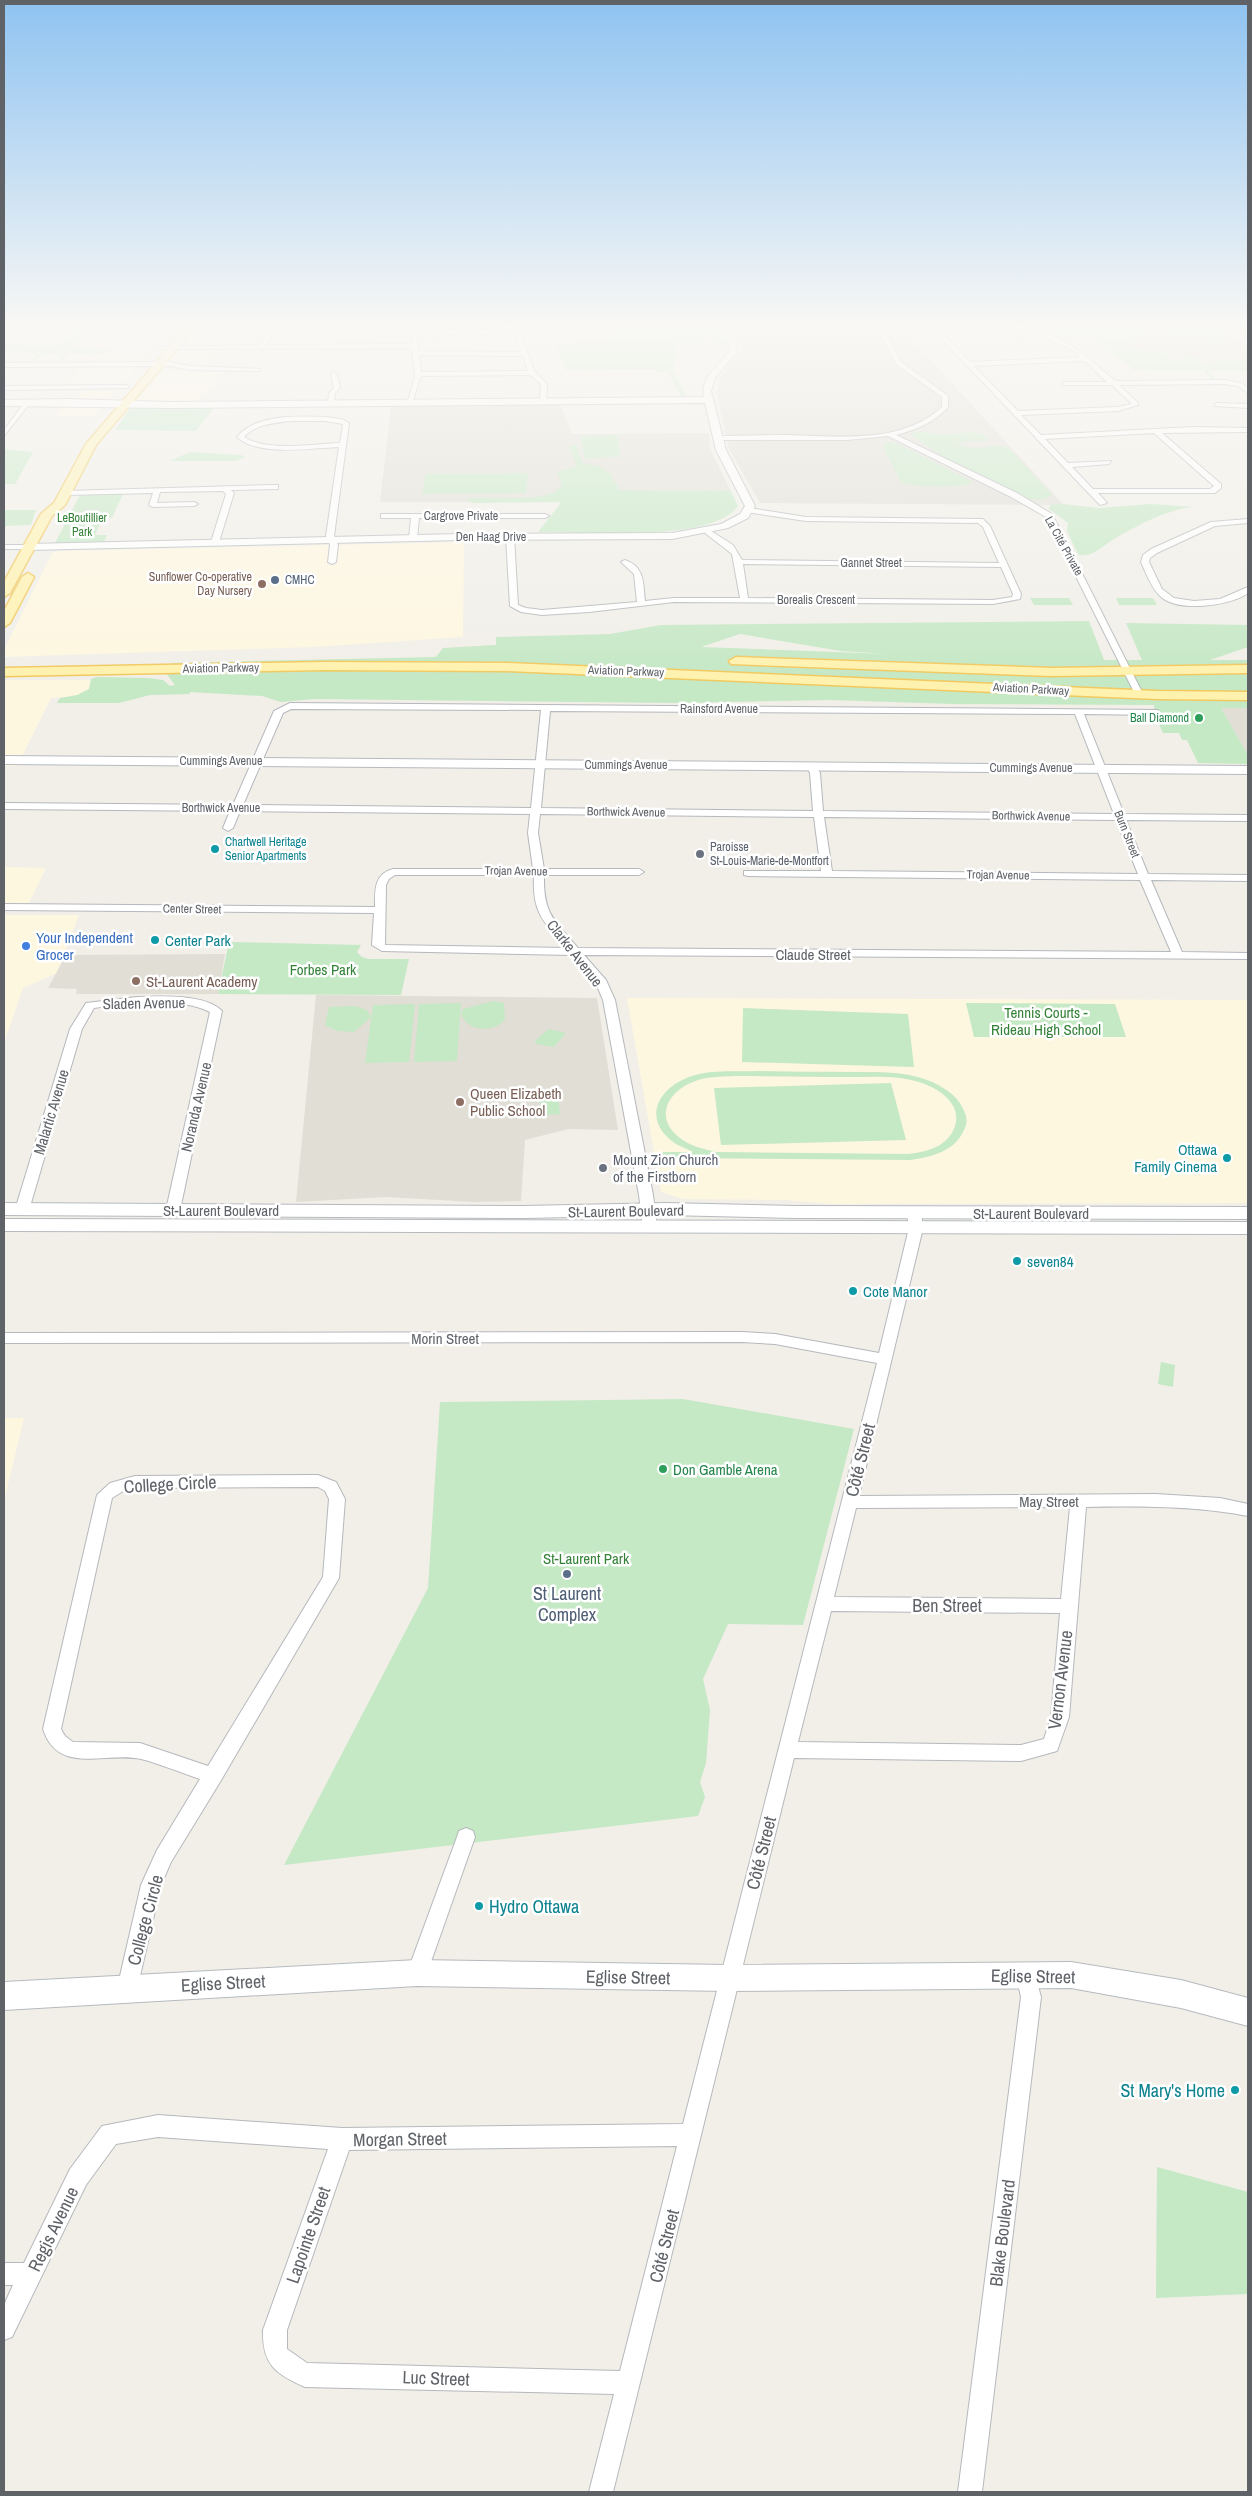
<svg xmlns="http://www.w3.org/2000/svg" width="1252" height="2496" font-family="'Archivo Narrow',sans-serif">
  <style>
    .commercial { fill: #fef7e0 }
    .education { fill: #e1ded6 }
    .green { fill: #c5e8c5; fill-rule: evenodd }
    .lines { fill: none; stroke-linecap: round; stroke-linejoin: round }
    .street-casing { stroke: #b5b8bc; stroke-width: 2 }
    .secondary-casing { stroke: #b6babf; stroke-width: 2 }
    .primary-casing { stroke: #f2c960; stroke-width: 3 }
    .street { fill: #fff; fill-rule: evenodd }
    .secondary { fill: #fff; fill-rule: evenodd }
    .primary { fill: #fff2af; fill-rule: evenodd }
    .service-dot { fill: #5c6f8a; stroke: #fff; stroke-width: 2 }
    .education-dot { fill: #8d6e63; stroke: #fff; stroke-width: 2 }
    .leisure-dot { fill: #2e9e5b; stroke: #fff; stroke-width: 2 }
    .culture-dot { fill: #0f9aa8; stroke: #fff; stroke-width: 2 }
    .worship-dot { fill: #6b7280; stroke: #fff; stroke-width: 2 }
    .shop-dot { fill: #3f7fe0; stroke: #fff; stroke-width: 2 }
    .labels { text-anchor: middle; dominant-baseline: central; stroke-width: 5; stroke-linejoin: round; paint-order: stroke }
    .far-street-label { font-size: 12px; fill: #5f6368; stroke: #fff }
    .far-park-label { font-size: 12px; fill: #348238; stroke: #fff }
    .far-education-label { font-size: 12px; fill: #785e54; stroke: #fff; text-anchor: end }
    .far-service-label { font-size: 12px; fill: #4e5e75; stroke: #fff; text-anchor: start }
    .far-leisure-label { font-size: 12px; fill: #27864d; stroke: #fff; text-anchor: end }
    .far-culture-label { font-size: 12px; fill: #0d838f; stroke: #fff; text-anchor: start }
    .far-worship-label { font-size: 12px; fill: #5b616d; stroke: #fff; text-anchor: start }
    .shop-label { font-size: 15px; fill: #366cbe; stroke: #fff; text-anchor: start }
    .culture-label { font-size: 15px; fill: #0d838f; stroke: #fff; text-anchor: start }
    .street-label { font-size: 15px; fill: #5f6368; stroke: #fff }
    .park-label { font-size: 15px; fill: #348238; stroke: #fff }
    .education-label { font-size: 15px; fill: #785e54; stroke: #fff; text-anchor: start }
    .worship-label { font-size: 15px; fill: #5b616d; stroke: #fff; text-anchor: start }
    .leisure-label { font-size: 15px; fill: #27864d; stroke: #fff; text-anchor: start }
    .near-street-label { font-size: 18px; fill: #5f6368; stroke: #fff }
    .near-service-label { font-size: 18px; fill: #4e5e75; stroke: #fff }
    .near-culture-label { font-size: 18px; fill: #0d838f; stroke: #fff; text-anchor: start }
  </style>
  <rect width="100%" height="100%" fill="#f1efe8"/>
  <!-- commercial -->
  <g class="commercial">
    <path d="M193,333H212L210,338H213L209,346H216L211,357L191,358L188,362H168Z"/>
    <path d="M102,350H152L142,362H93Z"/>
    <path d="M82,367H137L129,378L120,385L66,386Z"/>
    <path d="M162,370L224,372L196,402L137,400Z"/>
    <path d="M85,389H113L117,390L108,399H77Z"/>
    <path d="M65,405L101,406L95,416H58Z"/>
    <path d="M464,542L463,637L313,647L4,657V650L52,553L58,551Z"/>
    <path d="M4,680H93L86,696L51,698L17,766H4Z"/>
    <path d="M4,867L46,868L29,903H4Z"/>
    <path d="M4,915H79L57,973L23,988L4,1043Z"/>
    <path d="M627,998L1248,1000V1203L831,1204L785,1200L683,1199L661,1192Z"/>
    <path d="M4,1418H24L4,1501Z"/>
  </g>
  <!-- education -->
  <g class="education">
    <path d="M739,329H902L1064,505L760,503L729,449L717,393L721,376L741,352Z"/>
    <path d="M1221,331L1248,349V371L1134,370L1093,337Z"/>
    <path d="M560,404L572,434L709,433L710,449L731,491L594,490L561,502H380L391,406Z"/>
    <path d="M1221,708H1248V755L1245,750Z"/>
    <path d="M225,954L218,994H76L77,989L48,988L66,955Z"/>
    <path d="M316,995L597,998L618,1130L569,1129L525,1140L521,1201L474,1202L386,1197L296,1202Z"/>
  </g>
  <!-- green -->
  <g class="green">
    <path d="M67,329L86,331V337L76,342L74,347L115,351L92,355L68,353L62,362H58L64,353L44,354L33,362H29L35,356L31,352L4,351V344L61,345L70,337Z"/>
    <path d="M612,329H725L726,346L707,337L700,343L677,344L673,371L687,398H682L668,372H657L655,369L566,370L556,343L608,341Z"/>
    <path d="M1034,329H1221L1232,337L1228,335L1230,337L1216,342L1160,334L1149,335L1129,345L1133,348L1172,355L1166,359C1177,361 1186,357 1196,357L1206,371L1204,365L1218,361L1248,359V371H1210L1215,379H1210L1204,371L1134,370L1093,337L1060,339Z"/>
    <path d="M130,408H214L196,431L115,430Z"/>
    <path d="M918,431L945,435L971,432L982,434L989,441L957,442C974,455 991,441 1009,448L1052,495L1043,500L1030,499L946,459L910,434Z"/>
    <path d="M617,435L621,457L584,458L581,436Z"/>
    <path d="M886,442H891L900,445L973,482C961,489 915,487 901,483L883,447Z"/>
    <path d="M576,444L583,463L601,467L612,475V479L618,485L617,488L619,490L731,491L738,506C713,543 581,532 538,532L560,504L559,502L474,503L465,500C485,493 553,507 562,484L557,472L577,466L569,447Z"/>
    <path d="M4,449L33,452L15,484H4Z"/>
    <path d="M191,452L241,455L246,457L235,461H169Z"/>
    <path d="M528,473L526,493L422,494L426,474Z"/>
    <path d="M123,494L112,518H103L95,535H107L104,542L55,543L80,495Z"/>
    <path d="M1063,504L1099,508L1151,504L1194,507C1170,508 1134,527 1114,539C1101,547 1094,557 1079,555L1077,552L1067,531L1068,523L1049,509L1050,505Z"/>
    <path d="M4,510H36L31,525L4,526Z"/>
    <path d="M1030,598H1069L1073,605H1034Z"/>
    <path d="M1116,598H1153L1157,605H1119Z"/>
    <path d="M1089,621L1104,660H1142L1126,623L1248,625V647L1210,660H1248V708H1221L1248,755V764L1198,763L1187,740H1182L1179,733H1163L1155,715L1154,705L954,704L830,700L678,703L315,699L281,702L262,696L190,692V694L150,695L119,703H57L60,698L77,695L89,689L91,679L97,677L149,678L163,680L170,686L175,685L166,673L171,663L436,657L443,648L496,645V637L610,634L661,625ZM740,634L841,651L889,654L701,647Z"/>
    <path d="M229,942L361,945L357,952L362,957L368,959H409L401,995L218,994Z"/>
    <path d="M493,1001L504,1003L505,1020C492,1033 468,1032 461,1014L463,1009Z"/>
    <path d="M461,1003L457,1061L414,1062L419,1004Z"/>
    <path d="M966,1003L1115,1004L1126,1037H974Z"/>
    <path d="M415,1004L409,1062L365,1063L373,1005Z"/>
    <path d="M355,1006L367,1010L371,1017L354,1032L337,1031L325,1025L329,1007Z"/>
    <path d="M743,1008L908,1014L914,1067L742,1062Z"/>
    <path d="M549,1029L566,1033L554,1047L536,1044L535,1041Z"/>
    <path d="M758,1071C789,1072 821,1072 853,1072C876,1072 899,1071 921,1078C935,1082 954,1092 961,1105C966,1114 969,1120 964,1130C954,1152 933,1156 911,1160L663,1158V1152H693C688,1149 681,1147 676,1144C640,1120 658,1087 692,1076C712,1069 737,1072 758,1071ZM735,1076C773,1076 812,1077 850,1077C871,1077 894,1075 915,1081C927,1084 940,1090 948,1099C966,1118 952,1142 931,1149C924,1152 915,1153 908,1154L716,1152C704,1149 690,1146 680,1138C654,1119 667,1092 693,1082C706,1076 721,1077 735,1076Z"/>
    <path d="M891,1083L906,1140L721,1145L714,1088Z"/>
    <path d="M558,1094L560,1114L541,1115L539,1095Z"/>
    <path d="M1161,1362L1175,1365L1173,1387L1158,1384Z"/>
    <path d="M683,1399L854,1429L803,1625L728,1624L703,1679L710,1710L706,1763L700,1782L705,1797L698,1816L284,1865L428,1588L440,1402Z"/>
    <path d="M1157,2167L1248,2192V2294L1156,2298Z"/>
  </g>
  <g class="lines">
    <defs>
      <g id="street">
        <path d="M32,329H40L28,337H4V333H27Z"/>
        <path d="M268,329H274L266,345L412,344V336C439,326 492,328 520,334L535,372L547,384L546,402L543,404L540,402L541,384L530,375L421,376L412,403L407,404L415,377L412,348L164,349L161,347L260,345ZM464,334L516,336L521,352L418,351L417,338ZM419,355L523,356L528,371L421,372Z"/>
        <path d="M588,329H594L588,338L585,336Z"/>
        <path d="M878,329H884L901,362L948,396V407C934,423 917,429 896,435L1017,493L1052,514L1143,694L1142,696L1135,694L1046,517L1011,497L888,436L847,440H717L714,438L717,436C740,436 763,435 786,435C838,436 901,445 942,407V397L896,364Z"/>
        <path d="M932,329H939L970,362L1081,357L1073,350L1042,337L1021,341L1018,339L1037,334L1026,329C1059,329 1092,361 1115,381L1224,380L1242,383L1248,388V393L1238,386L1224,384L1119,385L1138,403V405L1118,411L1021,415L1041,435L1193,427L1248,428V432L1162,433L1221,484V488L1215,493H1098L1107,503L1100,505ZM1085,361L1107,382H1064L1062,385H1112L1132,404L1118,407L1018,411L974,366ZM1154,433L1214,486L1210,489H1093L1072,467L1109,464L1111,461L1068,463L1045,439Z"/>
        <path d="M170,362L190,366L261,369L258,371L190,370L170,366L4,367V363Z"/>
        <path d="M334,372L337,374L340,388L335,393L334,403L331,405L328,403L329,393L334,388L331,374Z"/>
        <path d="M127,385L129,388L4,390V386Z"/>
        <path d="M25,402L30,403L4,436V430Z"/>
        <path d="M1216,403L1248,404V408L1214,406Z"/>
        <path d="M325,417L341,419L349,423L334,536L338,545L336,562L332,564L328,562L330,545L326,536L339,447C312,448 258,457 237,437C255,414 298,416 325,417ZM290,421H325L343,424L340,443C313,444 267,452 244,437C255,424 275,423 290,421Z"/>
        <path d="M275,485H278V489L231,490L234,493L219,542L215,544L211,542L226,494L223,491L160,492L157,503L194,502L198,504L194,506L153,507L149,505L153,493L65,495L61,493L65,491Z"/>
        <path d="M749,508L806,517L983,519L990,526L1021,594L1020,599L993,604L674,602L589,612L542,615L521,612L510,606L506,537L510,535L514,537L518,605L526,608L542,610L637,602L634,574L621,562L625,560C645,567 643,583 645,601L674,598H740L732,554L705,533V529H708L733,545L742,560L999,563L983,527L978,523L806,521L746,512L745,510ZM743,564L1001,567L1013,594L1012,597L993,600L748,598Z"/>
        <path d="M384,514H545L549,516L545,518H419L417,538L413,540L409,538L411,518H381V514Z"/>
        <path d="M1248,519V523L1215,526L1157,553L1150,558L1149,562L1162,589L1174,598L1194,601L1220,599L1248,587V593C1231,606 1177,613 1160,596C1151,587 1146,573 1141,562L1143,555L1151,549L1211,522Z"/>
        <path d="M4,545H29L33,547L29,549H4Z"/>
        <path d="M290,703L1158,710V714L1155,715L1084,714L1124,814L1248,815V821L1126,820L1148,874L1248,875V881L1151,880L1182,952L1248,953V959L584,955L606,980L615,1000L653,1195L657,1228L650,1232L643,1228L639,1195L603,1000L595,981L572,955L382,951L372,945L374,913L4,910V904L375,907C375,890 374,874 393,869H533L528,833L530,814L240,811L233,828L228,831L223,828L230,811L4,809V803L233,805L274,711ZM291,709L541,710L531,808L243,805L283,713ZM550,711L1075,714L1114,814L823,811L820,773L815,765L812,764L807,767L810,773L813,811L541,808ZM540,814L814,817L821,871H744V875L748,876L1140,880L1171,952L578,948C554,920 543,914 544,875H639L644,872L639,869H544L538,833ZM824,817L1116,820L1138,874L832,871ZM395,875H534C532,913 543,921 566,948L385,945L386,885L389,879Z"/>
        <path d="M137,997C159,996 206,994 222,1011L180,1210L173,1214L166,1210L210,1012C176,996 130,1003 94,1008L82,1029L29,1210L22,1214L17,1213L15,1210L70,1029L86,1003Z"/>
        <path d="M914,1209L921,1213L923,1228L859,1496L1156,1494L1220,1498L1248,1504V1516C1194,1506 1141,1506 1086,1507L1069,1717L1057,1751L1021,1761L794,1758L613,2492H589L614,2394L305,2387C275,2374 262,2364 263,2330L328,2149L158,2137L116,2144L86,2185L12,2337L4,2340V2305L13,2285H4V2263H24L70,2169L102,2126L158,2115L342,2128L683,2124L877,1363L775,1344L742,1342L4,1343V1333L742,1332L775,1334L879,1353L909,1228L907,1213ZM1070,1507L1061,1599L834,1597L856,1508ZM831,1611L1060,1613L1051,1717L1044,1739L1021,1745L798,1742ZM677,2146L620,2371L307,2363L287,2349V2330L349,2150Z"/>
        <path d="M318,1475L336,1482L345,1499L339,1578L220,1782L171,1862L161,1885L137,1989L134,1996L127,1999L120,1996L117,1989L141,1885L157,1850L200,1779C181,1773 161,1764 141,1759C106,1751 58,1776 43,1729L97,1495L110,1483L135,1476ZM318,1487L325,1491L329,1499L323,1577L208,1766L140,1743L73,1742L65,1736L61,1729L112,1498L125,1490L135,1488Z"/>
        <path d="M466,1828L473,1831L475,1837L427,1973L424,1980L417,1983L410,1980L407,1973L457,1837L459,1831Z"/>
        <path d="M1026,1965L1033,1968L1041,1997L982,2492H958L1021,1997L1016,1975L1019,1968Z"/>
      </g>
      <g id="secondary">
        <path d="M726,329H734L737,352L715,378L711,391L726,450L755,506L748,518L728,528L672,539L461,540L29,550L24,547L29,544L461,534L672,533L721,524L740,514L745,506L716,450L705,403L172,408L4,406V400L69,399L172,402L704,397C700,379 718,365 729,352Z"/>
        <path d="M1221,329H1231L1248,341V346Z"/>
        <path d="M4,756L1248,766V774L4,764Z"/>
        <path d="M4,1203L524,1206L666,1203L796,1206L1248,1207V1219L796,1218L666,1215L524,1218L4,1215Z"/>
        <path d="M4,1219L1248,1222V1234L4,1231Z"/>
        <path d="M417,1960L728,1965L1071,1962L1181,1980L1248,1998V2026L1181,2008L1071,1988L728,1991L417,1986L4,2010V1982Z"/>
      </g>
      <g id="primary">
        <path d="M185,329H194L96,445L65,505L52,516L10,593L4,597V582L41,514L54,503L86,444Z"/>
        <path d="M28,573L34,577L10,623L4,627V611L22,577Z"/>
        <path d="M736,657L1052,668L1248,665V673L1052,676L731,664L729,661Z"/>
        <path d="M325,662L506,663L1157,691L1248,692V700L1157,699L506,671L325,670L4,676V668Z"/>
      </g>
    </defs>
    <!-- street casing -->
    <use href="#street" class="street-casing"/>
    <!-- secondary casing -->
    <use href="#secondary" class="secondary-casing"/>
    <!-- primary casing -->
    <use href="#primary" class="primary-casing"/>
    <!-- street -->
    <use href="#street" class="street"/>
    <!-- secondary -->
    <use href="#secondary" class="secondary"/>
    <!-- primary -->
    <use href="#primary" class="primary"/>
  </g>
  <!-- sky -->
  <linearGradient id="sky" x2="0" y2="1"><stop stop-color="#8fc3f1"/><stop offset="0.48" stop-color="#f9f8f5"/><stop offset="1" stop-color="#f9f8f5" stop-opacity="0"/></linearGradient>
  <rect width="1252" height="679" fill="url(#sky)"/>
  <!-- markers -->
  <g class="service-dot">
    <circle cx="275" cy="580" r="5"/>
    <circle cx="567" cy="1574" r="5"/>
  </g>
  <g class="education-dot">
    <circle cx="262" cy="584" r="5"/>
    <circle cx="136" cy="981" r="5"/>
    <circle cx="460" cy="1102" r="5"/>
  </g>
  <g class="leisure-dot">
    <circle cx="1199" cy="718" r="5"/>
    <circle cx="663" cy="1469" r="5"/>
  </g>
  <g class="culture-dot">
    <circle cx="215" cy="849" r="5"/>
    <circle cx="155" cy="940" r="5"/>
    <circle cx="1227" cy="1158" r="5"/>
    <circle cx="1017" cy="1261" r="5"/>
    <circle cx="853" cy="1291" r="5"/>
    <circle cx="479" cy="1906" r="5"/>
    <circle cx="1235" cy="2090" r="5"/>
  </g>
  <g class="worship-dot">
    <circle cx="700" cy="854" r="5"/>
    <circle cx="603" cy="1168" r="5"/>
  </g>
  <circle class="shop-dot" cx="26" cy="946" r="5"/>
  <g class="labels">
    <!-- far-street labels -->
    <g class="far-street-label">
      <text x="461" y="516">Cargrove Private</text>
      <text x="491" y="537">Den Haag Drive</text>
      <text transform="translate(1064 546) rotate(61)">La Cité Private</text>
      <text x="871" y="563">Gannet Street</text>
      <text x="816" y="600">Borealis Crescent</text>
      <text transform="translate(221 668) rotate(-1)">Aviation Parkway</text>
      <text transform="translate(626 671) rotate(2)">Aviation Parkway</text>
      <text transform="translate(1031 689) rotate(3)">Aviation Parkway</text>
      <text x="719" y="709">Rainsford Avenue</text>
      <text x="221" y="761">Cummings Avenue</text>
      <text x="626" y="765">Cummings Avenue</text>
      <text x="1031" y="768">Cummings Avenue</text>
      <text x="221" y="808">Borthwick Avenue</text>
      <text transform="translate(626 812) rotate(1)">Borthwick Avenue</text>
      <text transform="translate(1031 816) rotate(1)">Borthwick Avenue</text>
      <text transform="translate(1127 834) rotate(68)">Burn Street</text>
      <text transform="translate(516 871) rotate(1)">Trojan Avenue</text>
      <text transform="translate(998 875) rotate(1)">Trojan Avenue</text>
      <text transform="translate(192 909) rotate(1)">Center Street</text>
    </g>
    <!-- far-park labels -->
    <g class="far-park-label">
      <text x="82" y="518">LeBoutillier<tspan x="82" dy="14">Park</tspan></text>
    </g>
    <!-- far-education labels -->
    <g class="far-education-label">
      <text x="252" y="577">Sunflower Co-operative<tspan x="252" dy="14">Day Nursery</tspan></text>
    </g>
    <!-- far-service labels -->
    <g class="far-service-label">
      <text x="285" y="580">CMHC</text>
    </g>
    <!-- far-leisure labels -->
    <g class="far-leisure-label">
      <text x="1189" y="718">Ball Diamond</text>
    </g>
    <!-- far-culture labels -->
    <g class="far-culture-label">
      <text x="225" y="842">Chartwell Heritage<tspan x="225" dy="14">Senior Apartments</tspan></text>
    </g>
    <!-- far-worship labels -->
    <g class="far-worship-label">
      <text x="710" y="847">Paroisse<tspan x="710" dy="14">St-Louis-Marie-de-Montfort</tspan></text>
    </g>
    <!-- shop labels -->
    <g class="shop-label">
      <text x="36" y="937">Your Independent<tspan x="36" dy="17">Grocer</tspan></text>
    </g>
    <!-- culture labels -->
    <g class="culture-label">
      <text x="165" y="940">Center Park</text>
      <text x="1217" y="1149" text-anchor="end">Ottawa<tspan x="1217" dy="17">Family Cinema</tspan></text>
      <text x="1027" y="1261">seven84</text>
      <text x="863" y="1291">Cote Manor</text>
    </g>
    <!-- street labels -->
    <g class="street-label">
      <text transform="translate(575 953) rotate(52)">Clarke Avenue</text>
      <text x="813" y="954">Claude Street</text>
      <text transform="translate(144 1003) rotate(-1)">Sladen Avenue</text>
      <text transform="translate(196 1107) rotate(-77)">Noranda Avenue</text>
      <text transform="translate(51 1112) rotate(-73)">Malartic Avenue</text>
      <text x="221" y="1210">St-Laurent Boulevard</text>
      <text transform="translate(626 1211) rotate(-1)">St-Laurent Boulevard</text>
      <text x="1031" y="1213">St-Laurent Boulevard</text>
      <text x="445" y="1338">Morin Street</text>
      <text x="1049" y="1501">May Street</text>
    </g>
    <!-- park labels -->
    <g class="park-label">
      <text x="323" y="969">Forbes Park</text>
      <text x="1046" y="1012">Tennis Courts -<tspan x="1046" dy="17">Rideau High School</tspan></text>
      <text x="586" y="1558">St-Laurent Park</text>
    </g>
    <!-- education labels -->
    <g class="education-label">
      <text x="146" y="981">St-Laurent Academy</text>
      <text x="470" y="1093">Queen Elizabeth<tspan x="470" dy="17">Public School</tspan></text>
    </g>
    <!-- worship labels -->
    <g class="worship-label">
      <text x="613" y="1159">Mount Zion Church<tspan x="613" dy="17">of the Firstborn</tspan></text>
    </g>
    <!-- leisure labels -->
    <g class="leisure-label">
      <text x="673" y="1469">Don Gamble Arena</text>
    </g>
    <!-- near-street labels -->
    <g class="near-street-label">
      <text transform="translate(860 1460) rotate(-76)">Côté Street</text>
      <text transform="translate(170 1484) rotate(-3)">College Circle</text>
      <text x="947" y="1605">Ben Street</text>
      <text transform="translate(1060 1680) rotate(-83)">Vernon Avenue</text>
      <text transform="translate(761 1853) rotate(-76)">Côté Street</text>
      <text transform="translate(145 1920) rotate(-75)">College Circle</text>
      <text transform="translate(1033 1976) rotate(1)">Eglise Street</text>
      <text transform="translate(628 1977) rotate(1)">Eglise Street</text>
      <text transform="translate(223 1983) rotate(-3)">Eglise Street</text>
      <text transform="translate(400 2139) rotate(-1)">Morgan Street</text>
      <text transform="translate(53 2229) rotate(-64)">Regis Avenue</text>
      <text transform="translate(1002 2233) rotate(-83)">Blake Boulevard</text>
      <text transform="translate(308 2235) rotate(-71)">Lapointe Street</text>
      <text transform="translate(664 2246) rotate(-76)">Côté Street</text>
      <text transform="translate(436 2378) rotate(2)">Luc Street</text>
    </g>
    <!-- near-service labels -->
    <g class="near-service-label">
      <text x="567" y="1593">St Laurent<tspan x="567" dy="21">Complex</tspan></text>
    </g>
    <!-- near-culture labels -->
    <g class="near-culture-label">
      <text x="489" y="1906">Hydro Ottawa</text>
      <text x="1225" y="2090" text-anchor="end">St Mary's Home</text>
    </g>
  </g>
  <!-- border -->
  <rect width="1252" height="2496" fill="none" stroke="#5f6368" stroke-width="10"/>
</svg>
